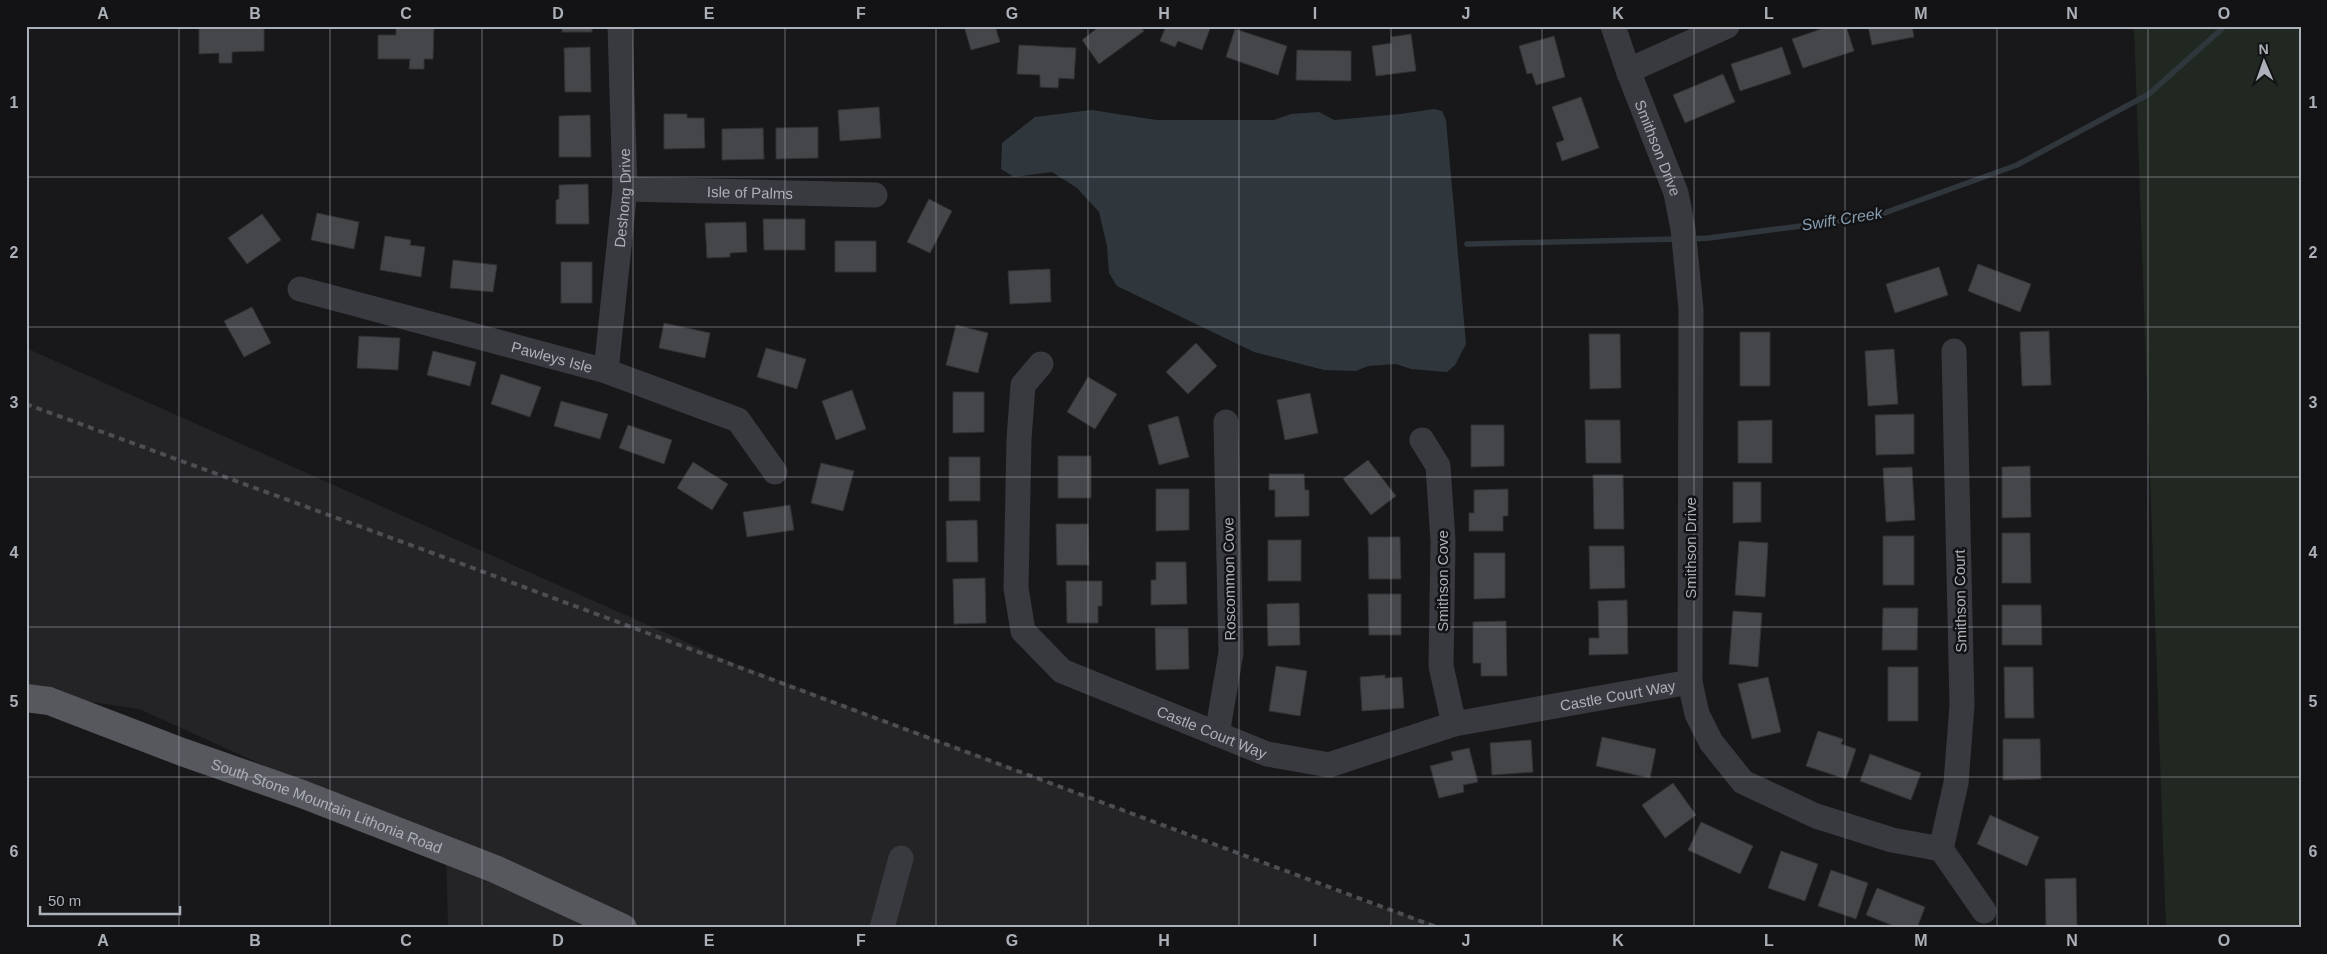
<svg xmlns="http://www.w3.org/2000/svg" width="2327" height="954" font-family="Helvetica,sans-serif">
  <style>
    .built { fill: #242427 }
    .green { fill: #202821 }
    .water { fill: #2f373d }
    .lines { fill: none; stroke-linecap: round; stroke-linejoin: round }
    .stream { stroke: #2f373d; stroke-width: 5.5 }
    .building { fill: #45464a; stroke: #323236 }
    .minor { stroke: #393a3f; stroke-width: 25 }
    .major { stroke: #56585d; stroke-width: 28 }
    .rail { stroke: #4d4e53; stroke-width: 4; stroke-dasharray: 6 5; stroke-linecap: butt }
    .grid { fill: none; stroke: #acb0b9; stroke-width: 1; stroke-opacity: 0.55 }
    .labels { text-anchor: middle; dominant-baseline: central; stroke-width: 5; stroke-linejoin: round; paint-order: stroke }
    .street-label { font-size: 15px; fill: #acb0b9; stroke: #131315 }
    .water-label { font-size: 16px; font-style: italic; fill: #869db0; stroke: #131315 }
    .neatline { fill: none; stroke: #acb0b9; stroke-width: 2 }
    .grid-label { font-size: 16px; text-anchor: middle; font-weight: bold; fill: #acb0b9 }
  </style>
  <rect width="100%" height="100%" fill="#18181a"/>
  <!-- built -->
  <path class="built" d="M26,348L731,662L1368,903L1447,928H448L446,848L139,709L26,692Z"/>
  <!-- green -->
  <path class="green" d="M2134,26H2301V928H2166Z"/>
  <!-- water -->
  <path class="water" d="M1434,109L1442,111L1446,120L1466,344L1455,365L1447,372L1411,369L1396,364L1368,366L1356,371L1324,370L1254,352L1117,286L1109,273L1107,246L1099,212L1077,188L1052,172L1014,177L1001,169L1002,143L1035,117L1091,110L1157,120H1274L1291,114L1319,112L1334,120L1400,114Z"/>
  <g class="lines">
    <!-- stream -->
    <g class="stream">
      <path d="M1689,239L1709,238L1876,216L2017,165L2149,94L2225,26"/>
      <path d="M1467,244L1677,239"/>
    </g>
  </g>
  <!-- building -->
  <g class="building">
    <path d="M199,26H264V51L232,52V63H219V53L199,54Z"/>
    <path d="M396,26H434L433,59H424V69H409L410,59H378V35H396Z"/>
    <rect x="562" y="26" width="30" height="6"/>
    <path d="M964,26H995L1000,42L971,50Z"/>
    <path d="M1100,26H1140L1144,31L1099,64L1082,40Z"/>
    <path d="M1166,26H1211L1202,50L1178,41L1175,47L1160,41Z"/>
    <path d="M1830,26H1846L1854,51L1803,68L1792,39Z"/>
    <path d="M1868,26H1912L1914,37L1872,45Z"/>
    <path d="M1235,29L1287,46L1278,75L1226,57Z"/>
    <path d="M1411,34L1416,71L1376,76L1372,46L1392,43L1391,37Z"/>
    <path d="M1554,36L1565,77L1536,85L1532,73L1527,74L1519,46Z"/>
    <path d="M1019,45L1076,48L1074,79L1059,78L1058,88L1040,87V75L1017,74Z"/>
    <path d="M590,47L591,92H565L564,48Z"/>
    <path d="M1782,47L1791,74L1740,91L1731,64Z"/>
    <path d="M1297,50L1351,51V81L1296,80Z"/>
    <path d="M1723,74L1735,102L1685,123L1673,95Z"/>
    <path d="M1581,97L1599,148L1562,161L1556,143L1564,140L1552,107Z"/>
    <path d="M879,107L881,138L840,141L838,110Z"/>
    <path d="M664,114H687V118H704L705,148L664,149Z"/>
    <path d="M590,115L591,157H559V116Z"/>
    <path d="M818,127V158L776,159V128Z"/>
    <path d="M763,128L764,159L722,160V129Z"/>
    <path d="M588,184L589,224H556V200L559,199V185Z"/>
    <path d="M929,199L952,211L930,253L907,242Z"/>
    <path d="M317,213L359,222L354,249L311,240Z"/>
    <path d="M262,214L281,240L247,264L228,238Z"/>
    <path d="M763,219H805V250H764Z"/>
    <path d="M746,222L747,252L730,253V257L707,258L705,223Z"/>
    <path d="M385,236L411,240L410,245L425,247L421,277L380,270Z"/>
    <rect x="835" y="241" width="41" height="31"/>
    <path d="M453,260L497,265L493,292L450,288Z"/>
    <rect x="561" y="262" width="31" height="41"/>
    <path d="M1978,264L2031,284L2020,312L1968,291Z"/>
    <path d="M1939,267L1948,295L1895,313L1886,284Z"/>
    <path d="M1050,269L1051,302L1010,304L1008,271Z"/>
    <path d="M252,307L271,343L244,357L224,321Z"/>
    <path d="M664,323L710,333L705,358L659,348Z"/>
    <path d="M956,325L988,333L978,373L946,365Z"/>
    <path d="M2049,331L2051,385L2022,386L2020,332Z"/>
    <rect x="1740" y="332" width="30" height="54"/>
    <path d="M1589,334H1620L1621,388L1590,389Z"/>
    <path d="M359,336L400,338L398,370L357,368Z"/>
    <path d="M1196,343L1217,366L1188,394L1166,372Z"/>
    <path d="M766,348L806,359L797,389L757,377Z"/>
    <path d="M1894,349L1898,404L1868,406L1865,351Z"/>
    <path d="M433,351L476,362L470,386L427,375Z"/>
    <path d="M501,374L541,387L530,417L491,404Z"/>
    <path d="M1088,377L1117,394L1095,429L1067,412Z"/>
    <path d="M852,390L866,429L836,440L822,401Z"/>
    <path d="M953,392H984V432L953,433Z"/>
    <path d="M1310,393L1318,433L1285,440L1277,400Z"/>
    <path d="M561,401L608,414L600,439L554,426Z"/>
    <path d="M1914,414V454L1876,455L1875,415Z"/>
    <path d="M1178,416L1189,457L1159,465L1148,425Z"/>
    <path d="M1585,420H1620L1621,463H1586Z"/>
    <path d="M1772,420V463H1738V421Z"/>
    <path d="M628,425L672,440L664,464L619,448Z"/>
    <path d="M1471,425H1504V466L1471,467Z"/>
    <rect x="1058" y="456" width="33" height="42"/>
    <rect x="949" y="457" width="31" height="44"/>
    <path d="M1368,460L1396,496L1371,515L1343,479Z"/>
    <path d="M693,462L728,484L712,510L677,488Z"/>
    <path d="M821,463L854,471L843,511L811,503Z"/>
    <path d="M2030,466L2031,517L2002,518V467Z"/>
    <path d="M1912,467L1915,520L1886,522L1883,468Z"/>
    <path d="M1269,474H1304L1305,490H1309V516L1275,517V490H1269Z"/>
    <path d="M1593,475H1623L1624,529H1594Z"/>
    <path d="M1733,482H1761V522L1733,523Z"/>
    <path d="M1156,489H1189V530L1156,531Z"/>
    <path d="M1508,489V516H1503V531H1469V513H1474V490Z"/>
    <path d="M790,505L794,530L747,537L743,512Z"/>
    <path d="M977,520L978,562H947L946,521Z"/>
    <path d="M1056,524H1088L1089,565H1057Z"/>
    <path d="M2002,533H2030L2031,583H2002Z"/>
    <rect x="1883" y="536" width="31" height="49"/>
    <path d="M1368,537H1400L1401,579H1369Z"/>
    <rect x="1268" y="540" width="33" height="41"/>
    <path d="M1739,541L1768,543L1765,597L1735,595Z"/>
    <path d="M1589,546H1624L1625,588L1590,589Z"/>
    <path d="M1474,553H1505V598L1474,599Z"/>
    <path d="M1156,562H1186L1187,604L1151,605V580H1156Z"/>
    <path d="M985,578L986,623L954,624L953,579Z"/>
    <path d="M1066,581H1102V606H1098V623H1067Z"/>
    <path d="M1368,594H1401V635H1369Z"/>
    <path d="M1627,600L1628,654L1589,655V638H1599L1598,601Z"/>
    <path d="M1299,603L1300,645L1268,646L1267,604Z"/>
    <path d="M2002,605H2041L2042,645H2002Z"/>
    <path d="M1883,608H1918L1917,650H1882Z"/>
    <path d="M1733,611L1762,613L1758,667L1729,664Z"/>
    <path d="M1506,621L1507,676H1481V663H1473V622Z"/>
    <path d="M1155,628H1188L1189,669L1156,670Z"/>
    <path d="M1276,666L1307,671L1300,716L1269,711Z"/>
    <rect x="1888" y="667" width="30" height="54"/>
    <path d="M2004,667H2033L2034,718H2005Z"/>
    <path d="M1385,675V678L1402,677L1404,708L1362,711L1360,677Z"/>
    <path d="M1768,677L1781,732L1752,739L1738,684Z"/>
    <path d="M1818,731L1843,739L1841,744L1856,749L1846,779L1806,766Z"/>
    <path d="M1602,737L1656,749L1650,778L1596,766Z"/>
    <path d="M2003,739H2040L2041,779L2003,780Z"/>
    <path d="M1531,740L1533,772L1492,775L1490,743Z"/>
    <path d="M1469,748L1478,782L1463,785L1464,792L1439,798L1430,766L1453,760L1451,752Z"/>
    <path d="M1870,754L1921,773L1911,800L1860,781Z"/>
    <path d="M1673,783L1696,815L1665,838L1642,805Z"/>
    <path d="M1990,815L2039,837L2027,866L1977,844Z"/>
    <path d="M1701,822L1753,846L1740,874L1688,850Z"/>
    <path d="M1781,851L1818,864L1805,901L1768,888Z"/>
    <path d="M1831,870L1868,883L1856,919L1818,906Z"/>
    <path d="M2076,878L2077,928H2046L2045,879Z"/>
    <path d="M1877,888L1925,907L1917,928H1899L1866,915Z"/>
  </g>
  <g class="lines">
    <!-- minor -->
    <g class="minor">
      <path id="s1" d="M1613,26L1629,73L1676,193L1683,229L1691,309L1690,682L1697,714L1711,742L1743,782L1816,816L1892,840L1941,849L1984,911"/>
      <path d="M1629,73L1632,69L1727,26"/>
      <path id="s2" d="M625,189L875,195"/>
      <path id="s3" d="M300,289L606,371L738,420L775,472"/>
      <path id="s4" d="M1041,364L1023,385L1019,439L1016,588L1023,631L1062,671L1267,754L1329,765L1454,724L1690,682"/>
      <path id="s5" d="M606,371L625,189L620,26"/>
      <path d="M1422,440L1438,466L1443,541L1441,666L1454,724"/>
      <path d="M1217,734L1231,653L1226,422"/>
      <path d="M1941,849L1956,783L1962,705L1954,351"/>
      <path d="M882,928L901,858"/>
    </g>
    <!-- major -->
    <path class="major" id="s6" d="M26,698L49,701L182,752L302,794L495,869L623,928"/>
    <!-- rail -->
    <path class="rail" d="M26,404L446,558L1439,928"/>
  </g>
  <!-- grid -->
  <path class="grid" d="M179,26V928M330,26V928M482,26V928M633,26V928M785,26V928M936,26V928M1088,26V928M1239,26V928M1391,26V928M1542,26V928M1694,26V928M1845,26V928M1997,26V928M2148,26V928M26,177H2301M26,327H2301M26,477H2301M26,627H2301M26,777H2301"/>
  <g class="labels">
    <!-- street labels -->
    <g class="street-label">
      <text stroke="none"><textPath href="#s1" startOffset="130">Smithson Drive</textPath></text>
      <text stroke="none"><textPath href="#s2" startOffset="125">Isle of Palms</textPath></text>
      <text stroke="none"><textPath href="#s5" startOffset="174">Deshong Drive</textPath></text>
      <text stroke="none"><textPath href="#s3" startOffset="261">Pawleys Isle</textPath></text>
      <text transform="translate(1690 548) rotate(-90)">Smithson Drive</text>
      <text transform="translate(1229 579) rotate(-91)">Roscommon Cove</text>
      <text transform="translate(1442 581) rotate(-90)">Smithson Cove</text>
      <text transform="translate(1960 601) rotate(-91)">Smithson Court</text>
      <text stroke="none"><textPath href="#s4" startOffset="912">Castle Court Way</textPath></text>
      <text stroke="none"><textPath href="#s4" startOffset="492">Castle Court Way</textPath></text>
      <text stroke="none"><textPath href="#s6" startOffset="320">South Stone Mountain Lithonia Road</textPath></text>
    </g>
    <!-- water labels -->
    <g class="water-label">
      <text transform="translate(1842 219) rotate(-9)">Swift Creek</text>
    </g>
  </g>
  <!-- border -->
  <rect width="2327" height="954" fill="none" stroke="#131315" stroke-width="55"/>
  <!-- north arrow -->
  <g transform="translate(2264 62) rotate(358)" stroke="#131315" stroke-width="4" paint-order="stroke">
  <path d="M0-4L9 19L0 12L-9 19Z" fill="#acb0b9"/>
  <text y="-8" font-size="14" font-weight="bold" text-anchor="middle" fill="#acb0b9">N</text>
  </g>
  <!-- scale -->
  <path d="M40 906v8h140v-8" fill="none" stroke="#acb0b9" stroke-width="2.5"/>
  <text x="48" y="906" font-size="15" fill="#acb0b9" stroke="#131315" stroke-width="4" paint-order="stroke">50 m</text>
  <rect x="28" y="28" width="2272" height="898" class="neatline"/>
  <g class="grid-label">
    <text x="103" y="19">A</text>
    <text x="255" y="19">B</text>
    <text x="406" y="19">C</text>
    <text x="558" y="19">D</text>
    <text x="709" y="19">E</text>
    <text x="861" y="19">F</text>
    <text x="1012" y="19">G</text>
    <text x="1164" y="19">H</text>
    <text x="1315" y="19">I</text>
    <text x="1466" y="19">J</text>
    <text x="1618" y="19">K</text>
    <text x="1769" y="19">L</text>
    <text x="1921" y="19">M</text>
    <text x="2072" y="19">N</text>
    <text x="2224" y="19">O</text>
    <text x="14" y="108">1</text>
    <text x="2313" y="108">1</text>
    <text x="14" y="258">2</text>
    <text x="2313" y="258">2</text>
    <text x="14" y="408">3</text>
    <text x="2313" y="408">3</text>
    <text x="14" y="558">4</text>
    <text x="2313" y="558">4</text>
    <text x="14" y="707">5</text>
    <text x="2313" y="707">5</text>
    <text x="14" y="857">6</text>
    <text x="2313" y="857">6</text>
    <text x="103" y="946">A</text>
    <text x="255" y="946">B</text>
    <text x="406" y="946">C</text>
    <text x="558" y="946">D</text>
    <text x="709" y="946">E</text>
    <text x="861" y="946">F</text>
    <text x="1012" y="946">G</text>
    <text x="1164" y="946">H</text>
    <text x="1315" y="946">I</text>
    <text x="1466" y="946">J</text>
    <text x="1618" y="946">K</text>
    <text x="1769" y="946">L</text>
    <text x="1921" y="946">M</text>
    <text x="2072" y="946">N</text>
    <text x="2224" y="946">O</text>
  </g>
</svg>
